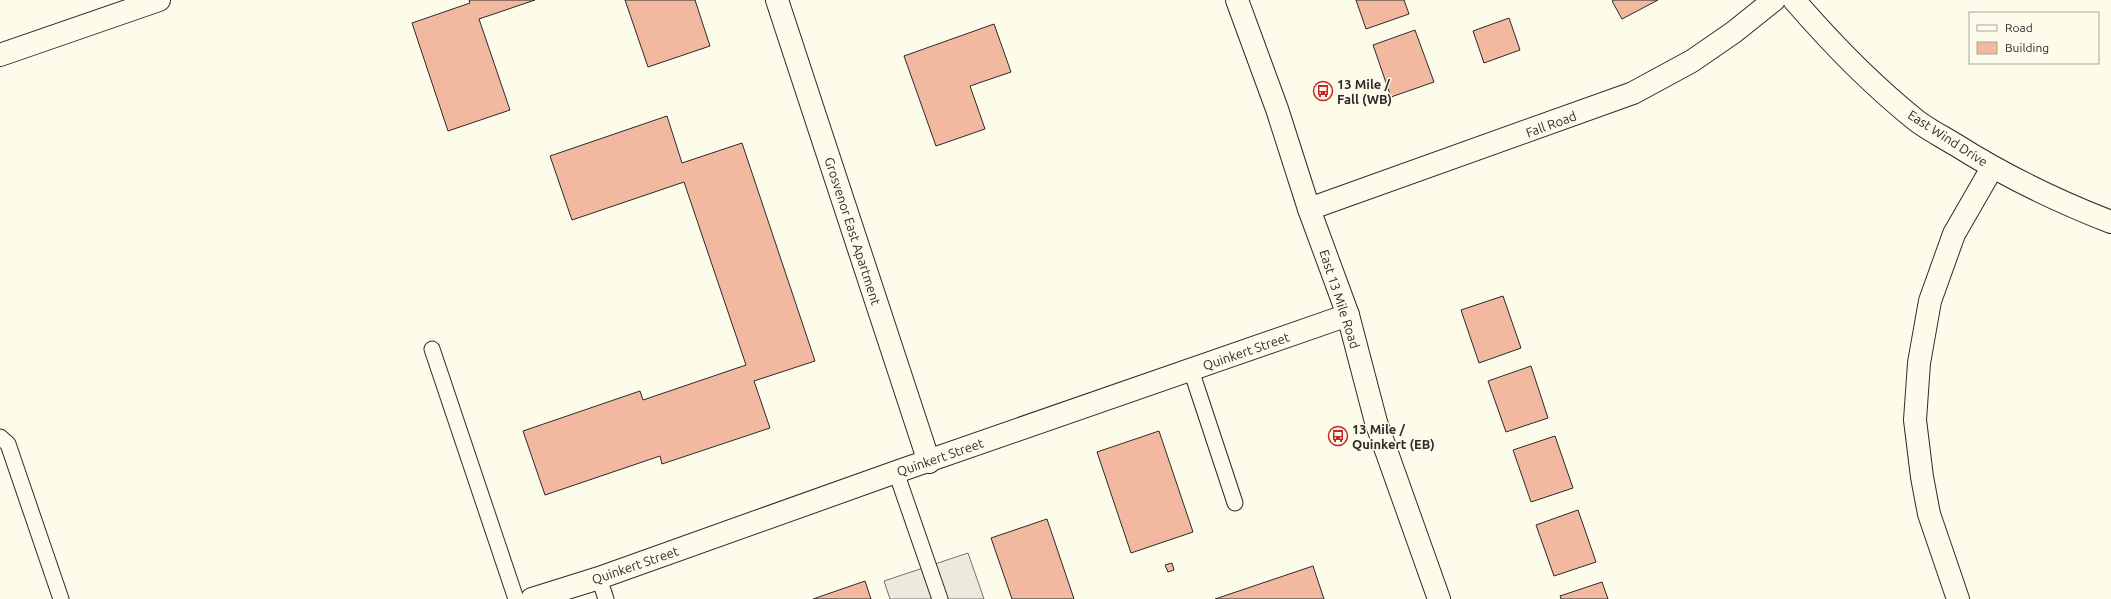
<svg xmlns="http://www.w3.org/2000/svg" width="2111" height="599" font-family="Ubuntu,sans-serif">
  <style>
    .parking { fill: #eceadb; stroke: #74746e }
    .building { fill: #f2b8a0; stroke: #2b2b2b }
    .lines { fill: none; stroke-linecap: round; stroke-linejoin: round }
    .lane-casing { stroke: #2b2b2b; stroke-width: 17 }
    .street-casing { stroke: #2b2b2b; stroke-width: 24 }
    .secondary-casing { stroke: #2b2b2b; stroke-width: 24 }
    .lane { stroke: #fdfbea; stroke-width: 15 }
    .street { stroke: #fdfbea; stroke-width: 22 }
    .secondary { stroke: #fdfbea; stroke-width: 22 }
    .labels { text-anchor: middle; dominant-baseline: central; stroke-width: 3; stroke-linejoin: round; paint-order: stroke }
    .poi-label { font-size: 13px; font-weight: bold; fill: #2b2b2b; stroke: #fdfbea; text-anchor: start }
    .street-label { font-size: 13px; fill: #2b2b2b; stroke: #fdfbea }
  </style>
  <rect width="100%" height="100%" fill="#fdfbea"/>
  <!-- parking -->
  <path class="parking" d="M968,553L984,599H890L884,581Z"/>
  <!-- building -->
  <g class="building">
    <path d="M469,0H535L479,19L510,110L448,131L412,23L470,3Z"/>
    <path d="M625,0H695L710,46L648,67Z"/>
    <path d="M1356,0H1404L1409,14L1366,29Z"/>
    <path d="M1614,0H1658L1622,19L1612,1Z"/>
    <path d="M1509,18L1520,50L1484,63L1473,31Z"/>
    <path d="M994,24L1011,72L970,86L985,129L936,146L904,56Z"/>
    <path d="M1415,30L1434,82L1391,97L1373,45Z"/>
    <path d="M667,116L682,163L742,143L815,361L754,381L770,428L662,464L660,456L545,495L523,431L640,391L643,400L746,365L684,182L572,220L550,156Z"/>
    <path d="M1503,296L1521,348L1479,363L1461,310Z"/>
    <path d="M1531,366L1548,418L1506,432L1488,381Z"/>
    <path d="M1159,431L1193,532L1131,553L1097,452Z"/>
    <path d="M1555,436L1573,488L1531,502L1513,450Z"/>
    <path d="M1578,510L1596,562L1554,576L1536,525Z"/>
    <path d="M1047,519L1074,599H1012L991,538Z"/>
    <path d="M1172,563L1174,570L1168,572L1165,565Z"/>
    <path d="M1313,566L1324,599H1215Z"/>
    <path d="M865,581L871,599H813Z"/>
    <path d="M1602,582L1608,599H1561L1560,596Z"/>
  </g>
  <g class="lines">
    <defs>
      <g id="lane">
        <path d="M432,349L516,599"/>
        <path d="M1191,370L1235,503"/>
        <path d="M0,437L8,444L61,599"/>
        <path d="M896,472L940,599"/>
        <path d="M599,578L606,599"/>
      </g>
      <g id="street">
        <path d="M777,0L929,462"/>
        <path d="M1794,0C1832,44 1872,85 1917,121C1929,130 1943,137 1956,145C2005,176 2057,201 2111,222"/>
        <path d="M0,55L159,0"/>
        <path d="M1309,209L1633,93L1692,61L1734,32L1774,0"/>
        <path d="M532,599L599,578L896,472L1348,315"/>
        <path d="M1958,599L1929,514L1922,477L1915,420L1919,363L1930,301L1954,234L1992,168"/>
      </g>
      <path id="secondary" d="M1237,0L1277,109L1309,209L1348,315L1376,422L1439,599"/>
    </defs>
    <!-- lane casing -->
    <use href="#lane" class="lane-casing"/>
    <!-- street casing -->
    <use href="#street" class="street-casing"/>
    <!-- secondary casing -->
    <use href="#secondary" class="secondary-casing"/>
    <!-- lane -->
    <use href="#lane" class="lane"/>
    <!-- street -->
    <use href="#street" class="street"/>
    <!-- secondary -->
    <use href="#secondary" class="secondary"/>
  </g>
  <!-- icons -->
  <defs>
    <symbol id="bus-ring" viewBox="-11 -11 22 22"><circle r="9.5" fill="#fdfbea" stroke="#c62828" stroke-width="1.5"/><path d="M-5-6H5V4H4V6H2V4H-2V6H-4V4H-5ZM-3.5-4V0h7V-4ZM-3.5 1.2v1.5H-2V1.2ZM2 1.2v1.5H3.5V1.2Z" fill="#c62828"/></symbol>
  </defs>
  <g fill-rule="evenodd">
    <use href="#bus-ring" x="1312" y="80" width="22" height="22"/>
    <use href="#bus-ring" x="1327" y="425" width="22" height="22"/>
  </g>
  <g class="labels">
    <!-- poi labels -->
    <g class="poi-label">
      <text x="1337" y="84">13 Mile /<tspan x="1337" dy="15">Fall (WB)</tspan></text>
      <text x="1352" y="429">13 Mile /<tspan x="1352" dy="15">Quinkert (EB)</tspan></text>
    </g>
    <!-- street labels -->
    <g class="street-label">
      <text transform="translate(1551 124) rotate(-20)">Fall Road</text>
      <text transform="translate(1948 138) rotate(33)">East Wind Drive</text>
      <text transform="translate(853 231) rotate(72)">Grosvenor East Apartment</text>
      <text transform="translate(1340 299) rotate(72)">East 13 Mile Road</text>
      <text transform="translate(1246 351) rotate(-19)">Quinkert Street</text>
      <text transform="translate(940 457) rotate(-19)">Quinkert Street</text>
      <text transform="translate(635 565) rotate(-19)">Quinkert Street</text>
    </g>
  </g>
  <!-- legend -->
  <rect x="1969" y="12" width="130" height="52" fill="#fdfbea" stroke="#a9a89e"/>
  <rect x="1977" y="25" width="20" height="6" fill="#fdfbea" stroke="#a9a89e"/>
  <text x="2005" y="32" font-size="12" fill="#2b2b2b">Road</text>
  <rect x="1977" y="42" width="20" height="12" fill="#f2b8a0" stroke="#a9a89e"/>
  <text x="2005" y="52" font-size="12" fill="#2b2b2b">Building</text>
</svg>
